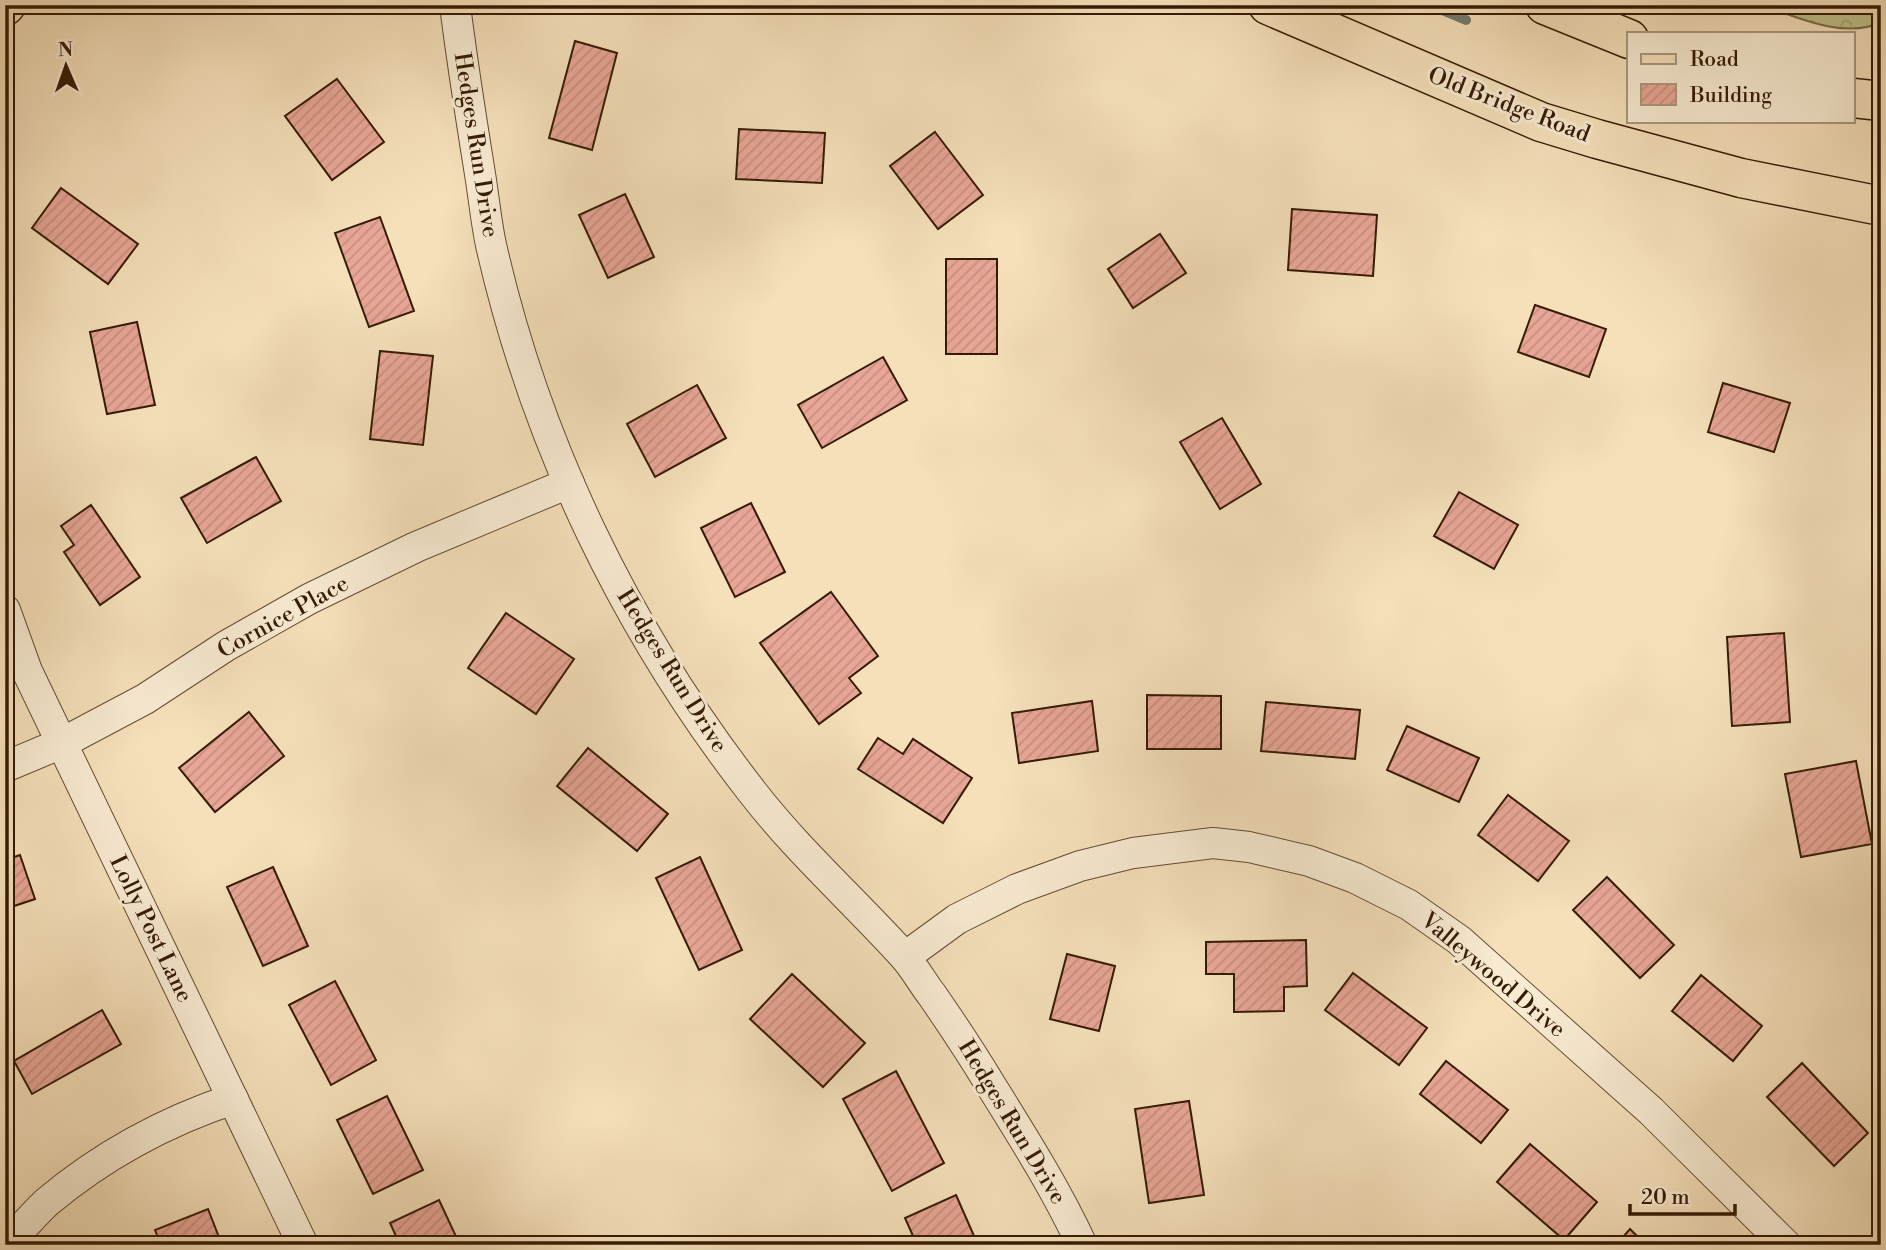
<svg xmlns="http://www.w3.org/2000/svg" width="1886" height="1250" font-family="'Libre Bodoni',serif">
  <style>
    .forest { fill: url(#forest-crowns); stroke: #7a6e48; stroke-width: 2 }
    .lines { fill: none; stroke-linecap: round; stroke-linejoin: round }
    .stream { stroke: #737c6a; stroke-width: 10 }
    .building { fill: url(#building-hatch); stroke: #351b05; stroke-width: 2 }
    .street-casing { stroke: #654c32; stroke-width: 32 }
    .primary-casing { stroke: #351b05; stroke-width: 41 }
    .street { stroke: #f8ebd2; stroke-width: 30 }
    .primary { stroke: #f5e0ba; stroke-width: 38 }
    .labels { text-anchor: middle; dominant-baseline: central; stroke-width: 6; stroke-linejoin: round; paint-order: stroke }
    .street-label { font-size: 23px; fill: #351b05; stroke: #f8ebd2 }
  </style>
  <defs>
    <pattern id="forest-crowns" width="20" height="18" patternUnits="userSpaceOnUse" patternTransform="scale(1.75)"><rect width="20" height="18" fill="#c0c18c"/><path d="M2 6a3 3 0 1 1 6 0M12 15a3 3 0 1 1 6 0" fill="none" stroke="#a6a577"/></pattern>
    <pattern id="building-hatch" width="6" height="6" patternUnits="userSpaceOnUse" patternTransform="scale(1.75)"><rect width="6" height="6" fill="#e8a696"/><path d="M-1 1l2-2M0 6l6-6M5 7l2-2" fill="none" stroke="#c88e80"/></pattern>
  </defs>
  <rect width="100%" height="100%" fill="#f5e0ba"/>
  <filter id="stains"><feTurbulence type="fractalNoise" baseFrequency=".00286" numOctaves="4"/><feColorMatrix values="0 0 0 0 .2 0 0 0 0 .09 0 0 0 0 .02 0 0 0 .5 -.17"/></filter>
  <radialGradient id="worn" r=".72"><stop offset=".6" stop-color="#630" stop-opacity="0"/><stop offset="1" stop-color="#630" stop-opacity=".3"/></radialGradient>
  <!-- forest -->
  <path class="forest" d="M1762,5H1881V22C1846,40 1796,17 1762,5Z"/>
  <g class="lines">
    <!-- stream -->
    <path class="stream" d="M1430,5L1466,20"/>
  </g>
  <!-- building -->
  <g class="building">
    <path d="M575,41L617,53L592,150L549,138Z"/>
    <path d="M337,79L384,142L332,180L285,116Z"/>
    <path d="M739,129L825,133L822,183L736,179Z"/>
    <path d="M935,132L983,195L938,229L890,166Z"/>
    <path d="M61,188L138,244L108,284L32,228Z"/>
    <path d="M625,194L654,257L608,278L579,215Z"/>
    <path d="M1292,209L1377,215L1373,276L1288,270Z"/>
    <path d="M380,217L414,311L369,327L335,233Z"/>
    <path d="M1160,234L1186,273L1133,308L1108,269Z"/>
    <rect x="946" y="259" width="51" height="95"/>
    <path d="M1535,305L1606,329L1589,377L1518,352Z"/>
    <path d="M137,322L155,405L107,414L90,332Z"/>
    <path d="M380,351L433,356L423,445L370,439Z"/>
    <path d="M883,357L907,400L822,448L798,405Z"/>
    <path d="M1723,383L1790,403L1774,452L1708,432Z"/>
    <path d="M697,385L726,438L655,477L627,424Z"/>
    <path d="M1222,418L1261,484L1220,509L1180,442Z"/>
    <path d="M256,457L281,501L207,543L181,498Z"/>
    <path d="M1459,492L1518,525L1494,569L1434,536Z"/>
    <path d="M751,503L785,572L735,597L701,528Z"/>
    <path d="M91,505L140,577L100,605L64,552L74,545L61,526Z"/>
    <path d="M831,592L878,656L849,678L861,693L819,724L760,643Z"/>
    <path d="M506,613L574,659L536,714L468,668Z"/>
    <path d="M1784,633L1790,722L1732,726L1727,637Z"/>
    <path d="M1147,695L1221,696V749H1147Z"/>
    <path d="M1092,701L1098,751L1019,763L1012,713Z"/>
    <path d="M1266,702L1360,710L1355,759L1261,751Z"/>
    <path d="M249,712L284,756L215,812L179,768Z"/>
    <path d="M1407,726L1479,758L1459,802L1387,770Z"/>
    <path d="M878,738L903,754L913,739L972,778L943,823L858,769Z"/>
    <path d="M588,748L668,814L637,851L557,786Z"/>
    <path d="M1856,761L1872,844L1801,857L1785,774Z"/>
    <path d="M1508,795L1569,841L1538,881L1478,835Z"/>
    <path d="M20,855L35,899L5,909V860Z"/>
    <path d="M700,857L742,950L699,970L656,878Z"/>
    <path d="M273,867L308,946L263,966L227,887Z"/>
    <path d="M1607,877L1674,945L1640,978L1573,910Z"/>
    <path d="M1306,940L1307,986L1284,987V1011L1234,1012V974H1206V942Z"/>
    <path d="M1067,954L1115,966L1099,1031L1050,1019Z"/>
    <path d="M1353,973L1427,1028L1399,1065L1325,1010Z"/>
    <path d="M792,974L865,1043L823,1087L750,1019Z"/>
    <path d="M1701,975L1762,1026L1733,1061L1672,1011Z"/>
    <path d="M335,981L376,1060L331,1085L289,1005Z"/>
    <path d="M102,1010L121,1044L32,1094L14,1061Z"/>
    <path d="M1446,1061L1508,1110L1481,1143L1420,1094Z"/>
    <path d="M1802,1063L1868,1133L1834,1166L1767,1097Z"/>
    <path d="M896,1071L944,1163L892,1191L843,1099Z"/>
    <path d="M387,1096L423,1170L373,1194L337,1120Z"/>
    <path d="M1189,1101L1204,1195L1149,1203L1135,1109Z"/>
    <path d="M1530,1144L1597,1202L1564,1240L1497,1182Z"/>
    <path d="M956,1195L978,1245H917L905,1218Z"/>
    <path d="M439,1200L460,1245H400L390,1223Z"/>
    <path d="M208,1209L222,1245H161L155,1230Z"/>
    <path d="M1630,1229L1646,1245H1616Z"/>
  </g>
  <g class="lines">
    <defs>
      <g id="street">
        <path d="M455,5C462,62 471,118 480,174C484,198 486,222 491,245C536,444 627,632 753,793C798,851 853,900 903,955C914,967 922,982 932,995C952,1024 972,1054 990,1084C1023,1137 1056,1189 1082,1245"/>
        <path d="M5,610L27,671L303,1245"/>
        <path d="M5,767L62,743L145,699L226,646L309,599L416,547L569,483"/>
        <path d="M905,957L957,919L1017,889L1080,866L1133,853L1213,843L1249,847L1309,861L1355,878L1409,905L1459,940L1651,1111L1786,1245"/>
        <path d="M6,1245C20,1231 33,1215 47,1202C103,1155 164,1122 233,1099"/>
      </g>
      <g id="primary">
        <path d="M1268,5L1541,122L1597,139L1741,178L1881,206"/>
        <path d="M1545,5L1629,39"/>
        <path d="M5,6L6,5"/>
        <path d="M1853,98L1881,101"/>
      </g>
    </defs>
    <!-- street casing -->
    <use href="#street" class="street-casing"/>
    <!-- primary casing -->
    <use href="#primary" class="primary-casing"/>
    <!-- street -->
    <use href="#street" class="street"/>
    <!-- primary -->
    <use href="#primary" class="primary"/>
  </g>
  <g class="labels">
    <!-- street labels -->
    <g class="street-label">
      <text transform="translate(1509 105) rotate(21)">Old Bridge Road</text>
      <text transform="translate(476 145) rotate(81)">Hedges Run Drive</text>
      <text transform="translate(283 617) rotate(-29)">Cornice Place</text>
      <text transform="translate(672 671) rotate(58)">Hedges Run Drive</text>
      <text transform="translate(151 929) rotate(64)">Lolly Post Lane</text>
      <text transform="translate(1493 975) rotate(40)">Valleywood Drive</text>
      <text transform="translate(1012 1122) rotate(59)">Hedges Run Drive</text>
    </g>
  </g>
  <!-- margin -->
  <rect width="1886" height="1250" fill="none" stroke="#f5e0ba" stroke-width="28"/>
  <rect x="7" y="7" width="1872" height="1236" fill="none" stroke="#351b05" stroke-width="3.5"/>
  <rect x="14" y="14" width="1858" height="1222" fill="none" stroke="#351b05" stroke-width="2"/>
  <!-- legend -->
  <rect x="1627" y="32" width="228" height="91" fill="#f8ebd2" stroke="#aa9880" stroke-width="2"/>
  <rect x="1641" y="54" width="35" height="10" fill="#f5e0ba" stroke="#aa9880" stroke-width="2"/>
  <text x="1690" y="66" font-size="21" fill="#351b05">Road</text>
  <rect x="1641" y="84" width="35" height="21" fill="url(#building-hatch)" stroke="#aa9880" stroke-width="2"/>
  <text x="1690" y="102" font-size="21" fill="#351b05">Building</text>
  <!-- north arrow -->
  <g transform="translate(66 66) rotate(358)" stroke="#f8ebd2" stroke-width="5" paint-order="stroke">
  <path d="M0-5L12 26L0 18L-12 26Z" fill="#351b05"/>
  <text y="-10" font-size="19" font-weight="bold" text-anchor="middle" fill="#351b05">N</text>
  </g>
  <!-- scale -->
  <path d="M1630 1204v10h105v-10" fill="none" stroke="#351b05" stroke-width="3.5"/>
  <text x="1641" y="1204" font-size="21" fill="#351b05" stroke="#f8ebd2" stroke-width="5" paint-order="stroke">20 m</text>
  <rect width="100%" height="100%" filter="url(#stains)"/>
  <rect width="100%" height="100%" fill="url(#worn)"/>
</svg>
